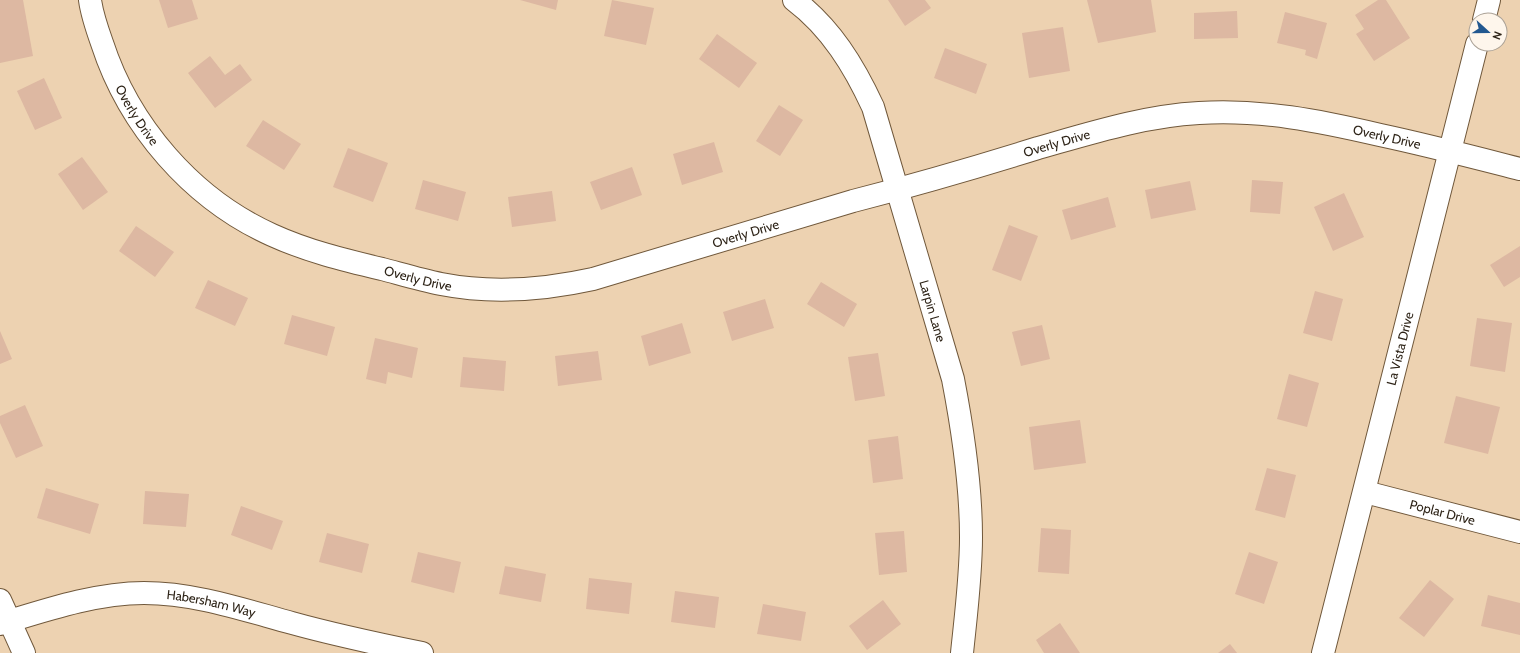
<svg xmlns="http://www.w3.org/2000/svg" width="1520" height="653" font-family="Cabin,sans-serif">
  <style>
    .building { fill: #ddb8a2 }
    .lines { fill: none; stroke-linecap: round; stroke-linejoin: round }
    .minor-casing { stroke: #70583b; stroke-width: 24 }
    .minor { stroke: #fff; stroke-width: 22 }
    .labels { text-anchor: middle; dominant-baseline: central; stroke-width: 3.5; stroke-linejoin: round; paint-order: stroke }
    .street-label { font-size: 13px; fill: #2e2418; stroke: #fef6ec }
  </style>
  <rect width="100%" height="100%" fill="#edd2b1"/>
  <!-- building -->
  <g class="building">
    <path d="M0,0H23L33,56L0,63Z"/>
    <path d="M159,0H192L198,19L168,28Z"/>
    <path d="M520,0H558L556,10Z"/>
    <path d="M612,0L654,8L646,45L604,36Z"/>
    <path d="M888,0H925L931,8L905,26Z"/>
    <path d="M1087,0H1151L1156,32L1098,43Z"/>
    <path d="M1378,0H1386L1410,38L1374,61L1356,34L1364,29L1355,15Z"/>
    <path d="M1237,11L1238,38L1194,39V13Z"/>
    <path d="M1285,12L1327,23L1317,59L1305,55L1306,50L1277,43Z"/>
    <path d="M1063,27L1070,71L1029,78L1022,33Z"/>
    <path d="M717,34L757,63L739,88L699,59Z"/>
    <path d="M945,48L987,64L976,94L934,78Z"/>
    <path d="M210,56L225,75L240,64L252,80L215,108L188,73Z"/>
    <path d="M44,78L62,118L35,130L17,91Z"/>
    <path d="M779,105L803,120L780,156L756,141Z"/>
    <path d="M263,120L301,144L284,170L246,146Z"/>
    <path d="M714,142L723,172L682,185L673,154Z"/>
    <path d="M348,148L388,163L373,202L333,187Z"/>
    <path d="M82,157L108,192L83,210L58,174Z"/>
    <path d="M632,167L642,195L601,210L590,182Z"/>
    <path d="M423,180L466,192L458,221L415,209Z"/>
    <path d="M1252,180L1283,182L1280,214L1250,212Z"/>
    <path d="M1190,181L1196,210L1151,219L1145,190Z"/>
    <path d="M552,191L556,221L512,227L508,197Z"/>
    <path d="M1344,193L1364,237L1333,251L1314,207Z"/>
    <path d="M1108,197L1116,227L1071,240L1062,210Z"/>
    <path d="M1009,225L1038,236L1021,281L992,270Z"/>
    <path d="M136,226L174,252L155,277L119,251Z"/>
    <path d="M1520,246V277L1504,287L1490,265Z"/>
    <path d="M208,280L248,298L235,326L195,308Z"/>
    <path d="M821,282L857,304L844,327L807,304Z"/>
    <path d="M1315,291L1343,299L1332,341L1303,333Z"/>
    <path d="M765,299L774,328L732,341L723,312Z"/>
    <path d="M292,315L335,327L327,356L284,344Z"/>
    <path d="M1477,318L1512,323L1505,372L1470,366Z"/>
    <path d="M682,323L691,353L649,366L641,336Z"/>
    <path d="M1042,325L1050,359L1021,366L1012,332Z"/>
    <path d="M0,331L12,359L0,364Z"/>
    <path d="M375,338L418,348L412,378L388,372L386,384L366,379Z"/>
    <path d="M598,351L602,380L558,386L555,356Z"/>
    <path d="M878,353L885,396L855,401L848,357Z"/>
    <path d="M463,357L506,361L504,391L460,387Z"/>
    <path d="M1289,374L1319,383L1307,427L1277,419Z"/>
    <path d="M1456,396L1500,407L1488,454L1444,443Z"/>
    <path d="M25,405L43,446L16,458L0,423V416Z"/>
    <path d="M1080,420L1086,463L1034,470L1029,427Z"/>
    <path d="M898,436L903,479L873,483L868,440Z"/>
    <path d="M1267,468L1296,475L1285,518L1255,510Z"/>
    <path d="M46,488L99,504L90,534L37,518Z"/>
    <path d="M145,491L189,494L186,527L143,524Z"/>
    <path d="M241,506L283,521L272,550L231,535Z"/>
    <path d="M1041,528L1071,530L1069,574L1038,572Z"/>
    <path d="M904,531L907,572L879,575L875,533Z"/>
    <path d="M327,533L369,544L362,573L319,562Z"/>
    <path d="M418,552L461,562L454,593L411,582Z"/>
    <path d="M1249,552L1278,562L1264,604L1235,594Z"/>
    <path d="M505,566L546,574L541,602L499,594Z"/>
    <path d="M589,578L632,583L629,614L586,609Z"/>
    <path d="M1430,580L1454,599L1424,637L1399,618Z"/>
    <path d="M675,591L719,597L715,628L671,622Z"/>
    <path d="M1488,595L1520,603V635L1481,626Z"/>
    <path d="M883,600L901,624L867,650L849,626Z"/>
    <path d="M763,604L806,612L801,641L757,634Z"/>
    <path d="M1060,623L1080,653H1044L1036,640Z"/>
    <path d="M1230,644L1237,653H1218Z"/>
  </g>
  <g class="lines">
    <defs>
      <g id="minor">
        <path id="s1" d="M90,0C92,15 97,29 102,43C129,126 192,199 272,235C307,251 344,260 382,269C401,274 421,280 441,284C492,294 543,290 593,279L853,201C915,185 977,167 1038,148C1091,133 1144,116 1199,113C1261,109 1320,121 1380,135C1427,145 1473,157 1520,169"/>
        <path id="s2" d="M794,0C831,28 854,66 873,107L953,379C963,431 971,484 971,537C971,576 966,614 962,653"/>
        <path d="M1484,20L1489,0"/>
        <path id="s3" d="M1365,492L1520,532"/>
        <path d="M0,600L24,653"/>
        <path id="s4" d="M0,624C46,610 96,593 144,593C195,593 244,610 292,623C335,635 378,644 422,653"/>
        <path id="s5" d="M1323,653C1375,450 1424,246 1477,44"/>
      </g>
    </defs>
    <!-- minor casing -->
    <use href="#minor" class="minor-casing"/>
    <!-- minor -->
    <use href="#minor" class="minor"/>
  </g>
  <g class="labels">
    <!-- street labels -->
    <g class="street-label">
      <text stroke="none"><textPath href="#s1" startOffset="125">Overly Drive</textPath></text>
      <text stroke="none"><textPath href="#s1" startOffset="1457">Overly Drive</textPath></text>
      <text stroke="none"><textPath href="#s1" startOffset="1121">Overly Drive</textPath></text>
      <text stroke="none"><textPath href="#s1" startOffset="797">Overly Drive</textPath></text>
      <text stroke="none"><textPath href="#s1" startOffset="461">Overly Drive</textPath></text>
      <text stroke="none"><textPath href="#s2" startOffset="347">Larpin Lane</textPath></text>
      <text stroke="none"><textPath href="#s5" startOffset="314">La Vista Drive</textPath></text>
      <text stroke="none"><textPath href="#s3" startOffset="80">Poplar Drive</textPath></text>
      <text stroke="none"><textPath href="#s4" startOffset="216">Habersham Way</textPath></text>
    </g>
  </g>
  <!-- north arrow -->
  <g transform="translate(1488 32) rotate(111)"><circle r="19" fill="#fef6ec" stroke="#aba297"/>
  <path d="M0-3L7 15L0 10L-7 15Z" fill="#225890"/>
  <text y="-6" font-size="11" font-weight="bold" text-anchor="middle" fill="#2e2418">N</text>
  </g>
</svg>
